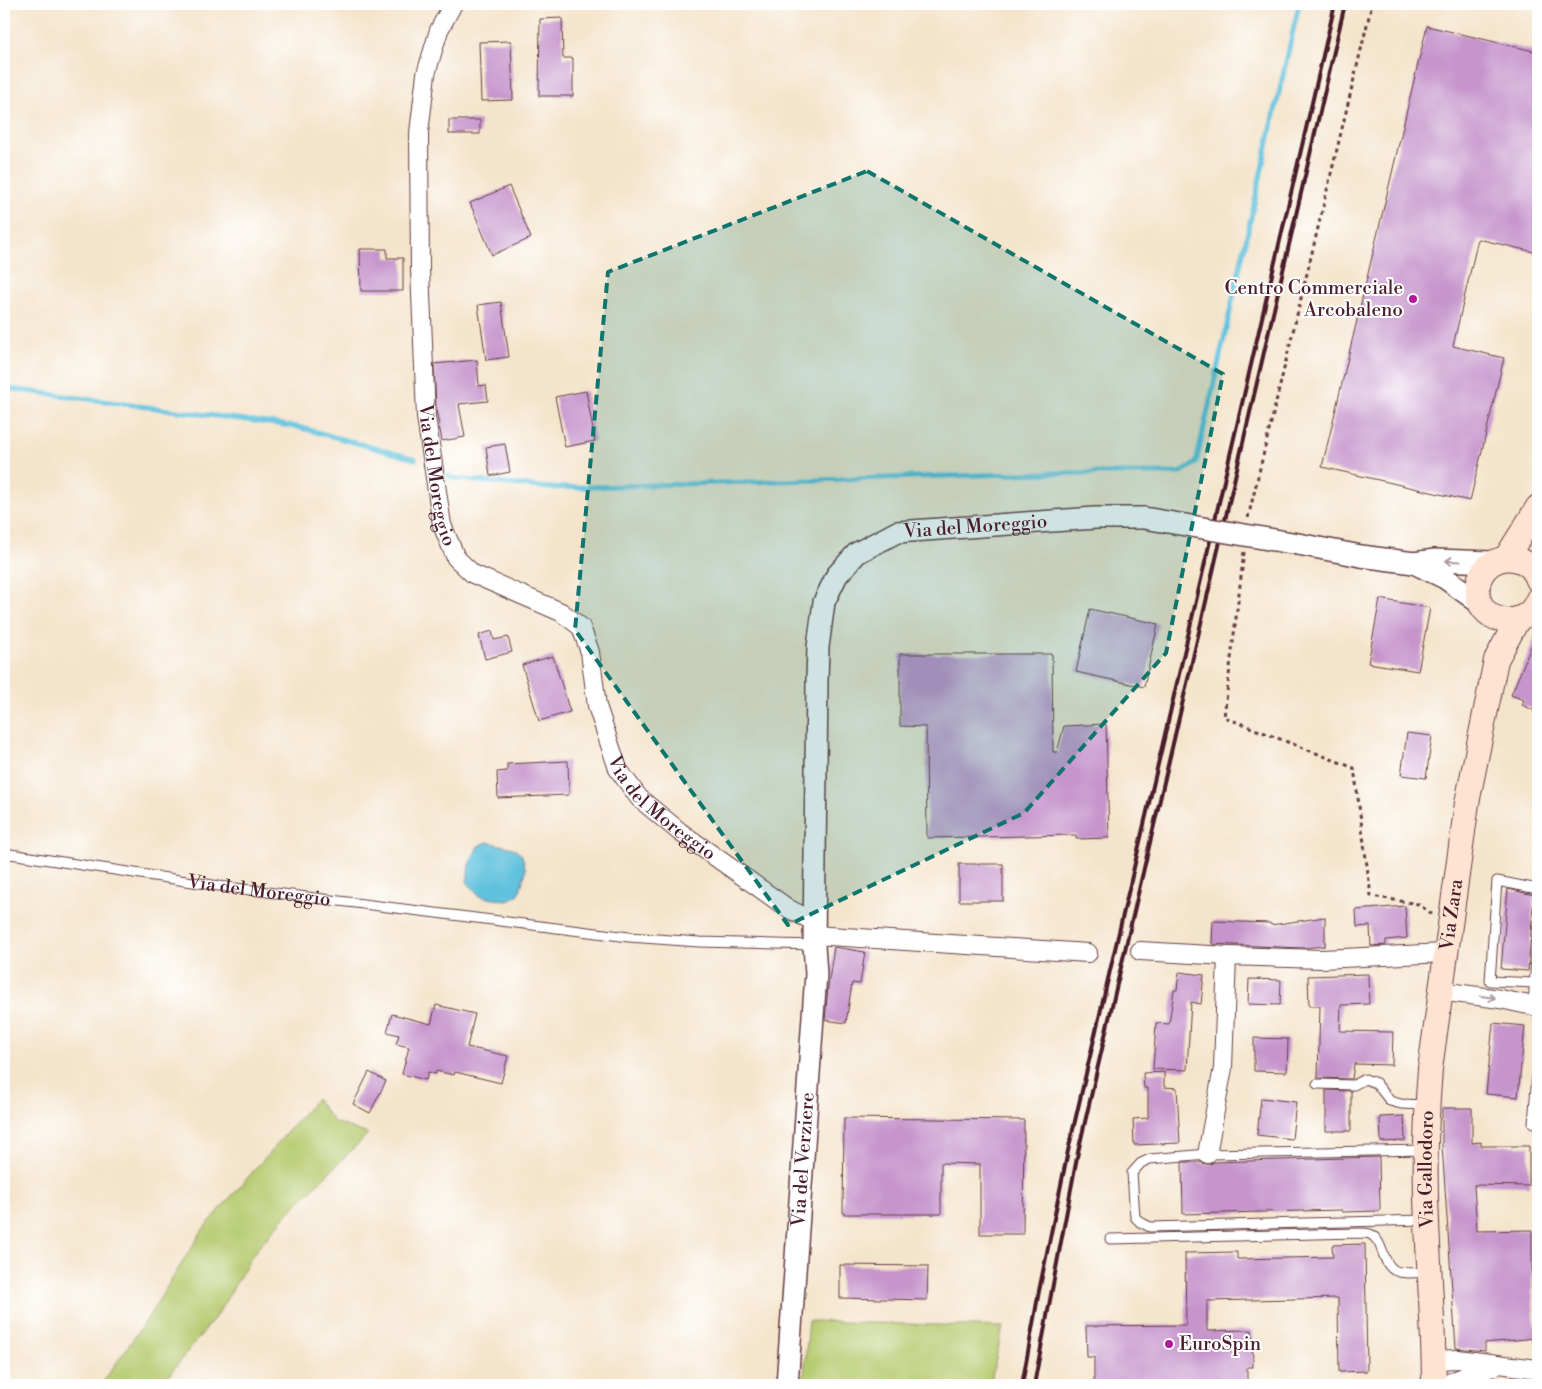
<svg xmlns="http://www.w3.org/2000/svg" width="1542" height="1389" font-family="'Libre Bodoni',serif">
  <style>
    .green { fill: #b6cb6f; stroke: #80754d }
    .water { fill: #5fc1dd; stroke: #547084 }
    .lines { fill: none; stroke-linecap: round; stroke-linejoin: round }
    .stream { stroke: #5fc1dd; stroke-width: 5 }
    .building { fill: #c695cc }
    .service-casing { stroke: #643d43; stroke-width: 11 }
    .minor-casing { stroke: #643d43; stroke-width: 20 }
    .tertiary-casing { stroke: #643d43; stroke-width: 24 }
    .secondary-casing { stroke: #643d43; stroke-width: 26 }
    .path { stroke: #643d43; stroke-width: 3; stroke-dasharray: 4 4; stroke-linecap: butt }
    .service { stroke: #fff; stroke-width: 9 }
    .minor { stroke: #fff; stroke-width: 18 }
    .tertiary { stroke: #fff; stroke-width: 21 }
    .secondary { stroke: #fee3d2; stroke-width: 24 }
    .rail { stroke: #4a1f2b; stroke-width: 4 }
    .tertiary-bridge-casing { stroke: #643d43; stroke-width: 24; stroke-linecap: butt }
    .tertiary-bridge { stroke: #fff; stroke-width: 21 }
    .oneway { stroke: #ae9aa0 }
    .marked { fill: #0f766e; fill-opacity: 0.2; stroke: #0f766e; stroke-width: 4; stroke-dasharray: 10 6; stroke-linejoin: round }
    .poi-dot { fill: #b5179e; stroke: #fff; stroke-width: 2 }
    .labels { text-anchor: middle; dominant-baseline: central; stroke-width: 4; stroke-linejoin: round; paint-order: stroke }
    .poi-label { font-size: 19px; fill: #4a1f2b; stroke: #fff; text-anchor: end }
    .street-label { font-size: 19px; fill: #4a1f2b; stroke: #fff }
  </style>
  <rect width="100%" height="100%" fill="#fff"/>
  <filter id="ink" filterUnits="userSpaceOnUse"><feTurbulence type="fractalNoise" baseFrequency=".02" numOctaves="2"/><feDisplacementMap in="SourceGraphic" scale="10" xChannelSelector="R" yChannelSelector="G"/><feConvolveMatrix kernelMatrix="1 2 1 2 8 2 1 2 1" color-interpolation-filters="sRGB"/></filter>
  <filter id="wash" filterUnits="userSpaceOnUse"><feTurbulence type="fractalNoise" baseFrequency=".0096" numOctaves="4" result="noise"/><feDisplacementMap in="SourceGraphic" scale="20" xChannelSelector="R" yChannelSelector="G"/><feGaussianBlur stdDeviation="1.12" result="paint"/><feColorMatrix in="noise" values="0 0 0 0 0 0 0 0 0 0 0 0 0 0 0 0 0 1.4 0 .05"/><feComposite in="paint" operator="in"/></filter>
  <g filter="url(#wash)">
    <rect width="100%" height="100%" fill="#f4e4cb"/>
    <!-- green -->
    <g class="green">
      <path d="M316,1099L334,1122L368,1134L288,1213L253,1254L219,1312L161,1385H101L145,1322L204,1228Z"/>
      <path d="M809,1321L1003,1327L990,1385H803Z"/>
    </g>
    <!-- water -->
    <path class="water" d="M488,842L513,848L522,855L526,871L519,894L508,900L494,899L480,896L467,882L469,865L478,846Z"/>
    <g class="lines">
      <!-- stream -->
      <g class="stream">
        <path d="M4,388L298,427L415,459"/>
        <path d="M448,476L458,479L551,488L1050,473H1180L1196,463L1299,4"/>
      </g>
    </g>
    <g id="blocks">
      <!-- building -->
      <g class="building">
        <path d="M562,18L563,58H573V96H539L540,19Z"/>
        <path d="M1427,26L1538,52V236L1534,252L1478,239L1453,346L1504,358L1470,501L1322,467Z"/>
        <path d="M511,41L513,100L481,101L479,42Z"/>
        <rect x="449" y="120" width="31" height="14"/>
        <path d="M509,186L531,238L492,255L470,203Z"/>
        <path d="M360,249H387V258H403V291H361Z"/>
        <path d="M501,302L509,357L486,360L478,305Z"/>
        <path d="M477,360L479,386L486,385L488,401L459,404L465,437L442,441L436,409L434,364Z"/>
        <path d="M586,391L595,441L565,447L555,397Z"/>
        <path d="M505,444L510,472L490,476L486,447Z"/>
        <path d="M1380,599L1430,608L1418,671L1368,663Z"/>
        <path d="M1090,609L1158,624L1144,687L1076,672Z"/>
        <path d="M1538,630V712L1522,705L1524,700L1511,695Z"/>
        <path d="M492,631L494,640L508,637L512,652L485,659L479,635Z"/>
        <path d="M900,654H1052L1053,752H1057L1064,726L1106,724L1109,838L1076,839V835L927,838L926,727L900,726Z"/>
        <path d="M553,656L570,712L539,721L522,665Z"/>
        <path d="M1407,733L1432,736L1426,778L1401,775Z"/>
        <path d="M568,761L569,795L498,798L497,772L507,771V764Z"/>
        <rect x="959" y="864" width="44" height="37"/>
        <path d="M1508,889L1534,895L1528,971L1501,969Z"/>
        <path d="M1405,906L1407,938L1386,940V945L1371,946L1370,926L1357,927L1356,910Z"/>
        <path d="M1325,917V946L1302,948L1212,944L1213,921L1270,923L1271,925Z"/>
        <path d="M834,947L865,952L860,984L852,983L846,1023L825,1020L828,987Z"/>
        <path d="M1179,972L1204,975L1201,1004L1191,1002L1187,1070L1153,1069L1156,1023L1169,1024L1174,990H1177Z"/>
        <path d="M1368,974L1369,1004L1341,1005L1340,1031L1393,1032L1392,1065L1354,1064L1352,1079L1318,1078L1320,1006H1309L1308,976Z"/>
        <path d="M1249,979L1281,980L1280,1005L1248,1004Z"/>
        <path d="M436,1005L475,1014L467,1047L508,1056L501,1083L455,1072L454,1075L436,1071V1074L428,1072L426,1080L402,1074L409,1047L396,1044L399,1035L387,1032L392,1014L431,1024Z"/>
        <path d="M1493,1023L1525,1026L1518,1097L1486,1094Z"/>
        <path d="M1254,1038L1288,1039L1287,1072L1254,1071Z"/>
        <path d="M369,1072L386,1081L370,1113L353,1104Z"/>
        <path d="M1164,1072V1087L1177,1088L1180,1143L1134,1145L1133,1119L1148,1118V1088H1144L1143,1073Z"/>
        <path d="M1326,1090L1351,1091V1131H1326Z"/>
        <path d="M1261,1098L1296,1102L1292,1139L1257,1135Z"/>
        <path d="M1442,1108H1472V1143L1481,1142V1146H1529V1186L1474,1185L1477,1231L1532,1230V1291L1536,1338L1485,1343V1351L1456,1348L1442,1145Z"/>
        <path d="M1404,1116L1405,1141L1381,1142L1380,1117Z"/>
        <path d="M844,1118L1024,1120L1023,1234H980V1164L941,1163V1214H843Z"/>
        <path d="M1379,1157L1380,1211L1342,1212V1210L1183,1214L1182,1162H1200L1206,1164H1210L1214,1162Z"/>
        <path d="M1365,1244L1367,1371L1339,1372L1338,1298L1207,1301V1331L1252,1330L1253,1367H1247V1385H1094V1357H1087L1086,1326L1186,1325L1185,1253L1237,1252V1259L1333,1257L1332,1245Z"/>
        <path d="M840,1265L928,1266L927,1300L840,1298Z"/>
      </g>
    </g>
  </g>
  <g filter="url(#ink)">
    <use href="#blocks" fill-opacity="0" stroke="#643d43" stroke-width="1"/>
    <g class="lines">
      <defs>
        <g id="service">
          <path id="s1" d="M4,853L219,886L629,937L699,942L814,945"/>
          <path d="M1535,983L1490,981L1497,881L1538,889"/>
          <path d="M1533,1006L1538,924"/>
          <path d="M1317,1084L1354,1085L1365,1079L1376,1083L1390,1101L1401,1104L1427,1105"/>
          <path d="M1533,1123L1538,1062"/>
          <path d="M1426,1150L1207,1154L1150,1159L1141,1163L1132,1173L1135,1217L1140,1222L1150,1227L1426,1220"/>
          <path d="M1110,1239L1358,1233C1361,1233 1367,1233 1370,1234C1384,1241 1381,1262 1394,1270C1403,1275 1419,1272 1430,1272"/>
        </g>
        <g id="minor">
          <path id="s2" d="M453,4L439,30L426,74L419,133L420,269L426,417L442,525L456,558L473,574L561,612L581,627L590,652L597,706L618,769L639,798L680,832L789,909L815,922"/>
          <path d="M814,935L1088,953"/>
          <path d="M1140,951L1227,956"/>
          <path d="M1440,991L1500,999L1538,1007"/>
          <path d="M1207,1154L1223,1068L1227,956L1322,959L1445,953"/>
          <path d="M1434,1360L1458,1359L1538,1369"/>
          <path d="M1447,1385L1453,1381L1495,1366"/>
        </g>
        <g id="tertiary">
          <path d="M1298,544L1361,556L1414,563L1435,560L1493,562"/>
          <path d="M1414,563L1445,578L1481,604"/>
          <path id="s3" d="M787,1385L816,974L814,945L817,681L818,647L824,602L837,575L857,553L897,532L1095,518H1144"/>
        </g>
        <g id="secondary">
          <path d="M1506,558L1538,507"/>
          <path d="M1538,580C1535,571 1529,564 1521,561C1511,557 1500,558 1491,564C1484,569 1479,577 1478,586C1473,623 1525,634 1538,599"/>
          <path id="s4" d="M1434,1385C1434,1331 1429,1276 1427,1222C1424,1171 1426,1120 1430,1069L1467,803L1496,660L1518,619"/>
        </g>
      </defs>
      <!-- service casing -->
      <use href="#service" class="service-casing"/>
      <!-- minor casing -->
      <use href="#minor" class="minor-casing"/>
      <!-- tertiary casing -->
      <use href="#tertiary" class="tertiary-casing"/>
      <!-- secondary casing -->
      <use href="#secondary" class="secondary-casing"/>
      <!-- path -->
      <g class="path">
        <path d="M1248,518L1372,4"/>
        <path d="M1244,552L1224,717L1354,768L1371,896L1418,904L1433,915"/>
      </g>
      <!-- service -->
      <use href="#service" class="service"/>
      <!-- minor -->
      <use href="#minor" class="minor"/>
      <!-- tertiary -->
      <use href="#tertiary" class="tertiary"/>
      <!-- secondary -->
      <use href="#secondary" class="secondary"/>
      <!-- rail -->
      <g class="rail">
        <path d="M1022,1385L1039,1291L1068,1151L1335,4"/>
        <path d="M1034,1385L1078,1152L1345,4"/>
      </g>
      <defs>
        <path id="tertiary-bridge" d="M1144,518L1298,544"/>
      </defs>
      <!-- tertiary-bridge casing -->
      <use href="#tertiary-bridge" class="tertiary-bridge-casing"/>
      <!-- tertiary-bridge -->
      <use href="#tertiary-bridge" class="tertiary-bridge"/>
    </g>
    <!-- one-way arrows -->
    <defs><path id="oneway-shaft" d="M-6 0H5M1.5-3L5.5 0L1.5 3" fill="none" stroke-width="1.6" stroke-linecap="round" stroke-linejoin="round" transform="scale(1.25)"/></defs>
    <g class="oneway">
      <use href="#oneway-shaft" transform="translate(1453 561) rotate(-177)"/>
      <use href="#oneway-shaft" transform="translate(1488 997) rotate(7)"/>
    </g>
  </g>
  <!-- marked area -->
  <path class="marked" d="M867,171L1223,374L1166,653L1024,813L788,925L575,630L608,272Z"/>
  <!-- markers -->
  <g class="poi-dot">
    <circle cx="1413" cy="299" r="5"/>
    <circle cx="1169" cy="1344" r="5"/>
  </g>
  <g class="labels">
    <!-- poi labels -->
    <g class="poi-label">
      <text x="1403" y="288">Centro Commerciale<tspan x="1403" dy="22">Arcobaleno</tspan></text>
      <text x="1179" y="1344" text-anchor="start">EuroSpin</text>
    </g>
    <!-- street labels -->
    <g class="street-label">
      <text stroke="none"><textPath href="#s2" startOffset="478">Via del Moreggio</textPath></text>
      <text stroke="none"><textPath href="#s3" startOffset="968">Via del Moreggio</textPath></text>
      <text stroke="none"><textPath href="#s2" startOffset="914">Via del Moreggio</textPath></text>
      <text stroke="none"><textPath href="#s1" startOffset="258">Via del Moreggio</textPath></text>
      <text stroke="none"><textPath href="#s4" startOffset="472">Via Zara</textPath></text>
      <text stroke="none"><textPath href="#s3" startOffset="226">Via del Verziere</textPath></text>
      <text stroke="none"><textPath href="#s4" startOffset="216">Via Gallodoro</textPath></text>
    </g>
  </g>
  <!-- margin -->
  <rect width="1542" height="1389" fill="none" stroke="#fff" stroke-width="20"/>
</svg>
